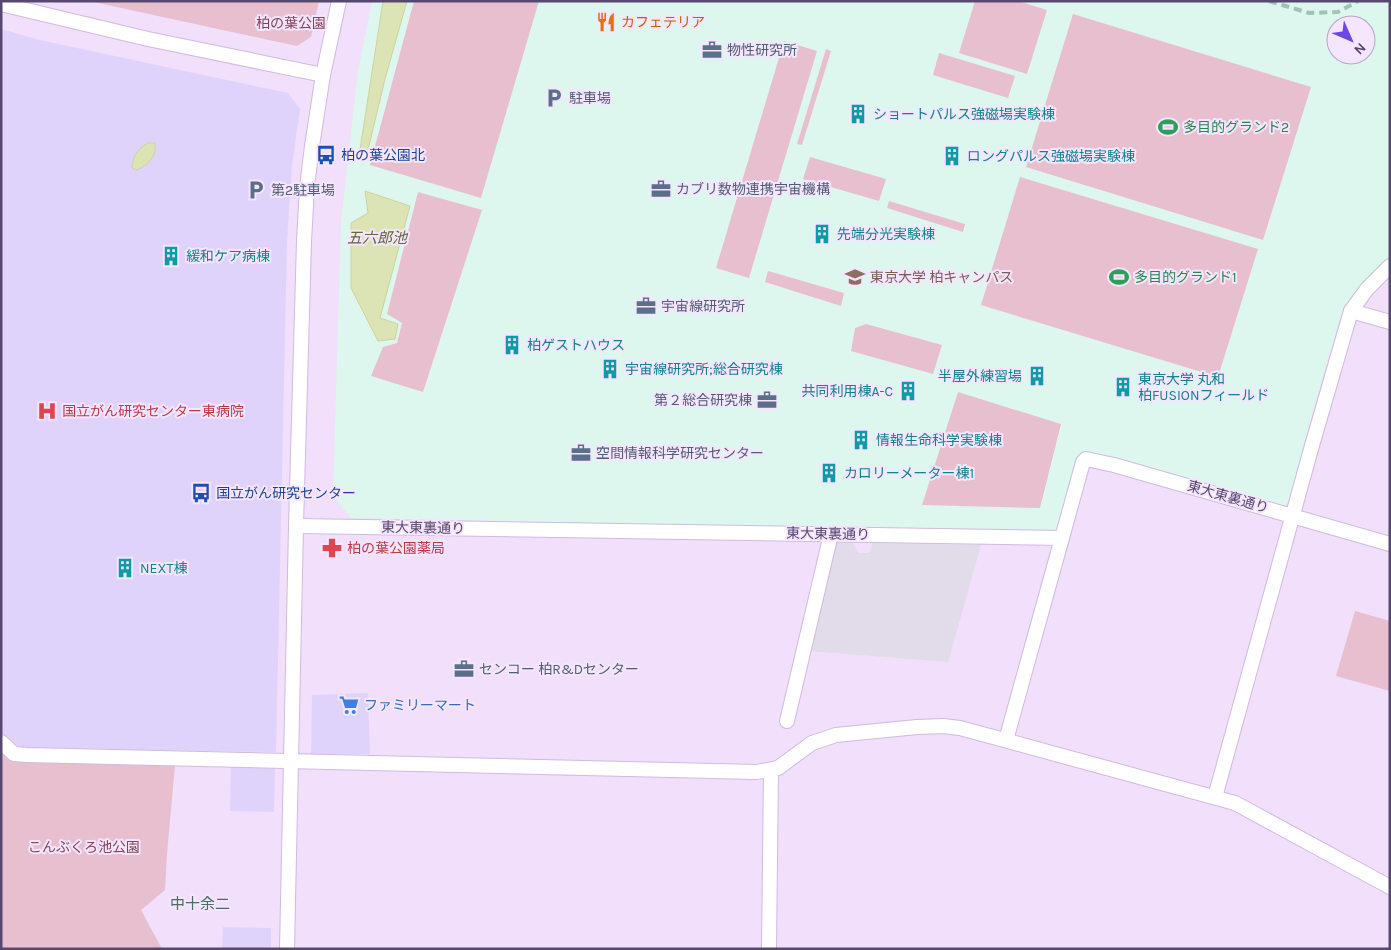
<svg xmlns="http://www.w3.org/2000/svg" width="1391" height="950" font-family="Karla,'Noto Sans JP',sans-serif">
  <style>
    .commercial { fill: #e0d3fb }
    .industrial { fill: #e2dbe9 }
    .education { fill: #ddf7ee; fill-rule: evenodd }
    .green { fill: #e8bfcf }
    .water { fill: #dce3b5; stroke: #cbd59c }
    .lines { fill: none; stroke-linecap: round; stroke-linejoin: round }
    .minor-casing { stroke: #cdbcdf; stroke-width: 16 }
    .minor { stroke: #fff; stroke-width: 14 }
    .rail { stroke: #a0c3b3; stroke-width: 4; stroke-dasharray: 8 5; stroke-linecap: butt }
    .labels { text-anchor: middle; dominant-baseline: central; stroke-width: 4; stroke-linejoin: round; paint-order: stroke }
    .food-label { font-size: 14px; fill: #c56008; stroke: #f5e5ff; text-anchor: start }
    .park-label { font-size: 14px; fill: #814656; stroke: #f5e5ff }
    .service-label { font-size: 14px; fill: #4e5e75; stroke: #f5e5ff; text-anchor: start }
    .culture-label { font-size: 14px; fill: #0d838f; stroke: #f5e5ff; text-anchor: start }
    .leisure-label { font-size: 14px; fill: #27864d; stroke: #f5e5ff; text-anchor: start }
    .transit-label { font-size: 14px; fill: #164399; stroke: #f5e5ff; text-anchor: start }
    .education-label { font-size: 14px; fill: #785e54; stroke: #f5e5ff; text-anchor: start }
    .health-label { font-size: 14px; fill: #be3a42; stroke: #f5e5ff; text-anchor: start }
    .street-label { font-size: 14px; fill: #574870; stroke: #f5e5ff }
    .shop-label { font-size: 14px; fill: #366cbe; stroke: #f5e5ff; text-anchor: start }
    .water-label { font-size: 15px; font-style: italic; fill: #606937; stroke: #f5e5ff }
    .neighbourhood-label { font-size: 15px; fill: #4b6d62; stroke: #f5e5ff }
  </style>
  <rect width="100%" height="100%" fill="#f1dffb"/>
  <!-- commercial -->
  <g class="commercial">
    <path d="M1,29L40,40L288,93L300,109L292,166L287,241L276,752L21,748L1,732Z"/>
    <path d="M368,693L370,754H311L312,695Z"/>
    <path d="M231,763L275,764L274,812L230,811Z"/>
    <path d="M223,927L271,928V949H222Z"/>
  </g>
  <!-- industrial -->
  <path class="industrial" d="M835,542H852L858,553H869L873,543L981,545L948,662L810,651Z"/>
  <!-- education -->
  <path class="education" d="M372,1H1390V258L1351,296L1340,318L1316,400L1289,502L1285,506L1081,452L1061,527L1057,530L897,529L351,518L333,496L341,222L358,71ZM1336,25H1366V55H1336Z"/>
  <!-- green -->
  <g class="green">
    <path d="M89,1H319L311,37L297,46Z"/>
    <path d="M414,1H539L481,198L370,165Z"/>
    <path d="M975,1H1018L1047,10L1027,74L959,53Z"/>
    <path d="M1073,14L1311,87L1263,240L1026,167Z"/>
    <path d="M784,41L817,51L749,278L716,268Z"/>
    <path d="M826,49L831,51L802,145L797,144Z"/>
    <path d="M939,53L1015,76L1008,98L933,75Z"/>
    <path d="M810,157L886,179L879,201L803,179Z"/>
    <path d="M1020,177L1258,249L1218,377L981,305Z"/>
    <path d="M418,192L482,210L423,392L371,376L383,347L397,343L402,323L387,314Z"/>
    <path d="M889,201L965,224L963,232L887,208Z"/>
    <path d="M768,271L844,293L841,306L765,282Z"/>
    <path d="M866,324L942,345L933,374L851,351L855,328Z"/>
    <path d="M958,392L1061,424L1040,508L922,505Z"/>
    <path d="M1355,611L1390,621V691L1336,676Z"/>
    <path d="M1,753L8,759L119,762L121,765H175L167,854L165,890L141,910L162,949H1Z"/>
  </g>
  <!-- water -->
  <g class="water">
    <path d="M383,1H407L385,79L368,150L359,156Z"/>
    <path d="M148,143H155C157,156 149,164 137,170L132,168C133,155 137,150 148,143Z"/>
    <path d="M365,191L410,206L380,318L398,324L395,339L378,341L351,288V223L368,213Z"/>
  </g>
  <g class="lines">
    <defs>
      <g id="minor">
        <path d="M1,4L148,39L323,75"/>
        <path d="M1351,311L1390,322"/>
        <path d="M296,526L1062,538L1083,462L1086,459L1114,465L1390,544"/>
        <path d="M787,721L831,534"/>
        <path d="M1006,740L1062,538"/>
        <path d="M1,742L14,754L27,755L757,772L778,768L812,743L836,735L917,727L943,726L960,728L1235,803L1390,887"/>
        <path d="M1215,797L1311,449L1351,311L1367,289L1390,266"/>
        <path d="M287,949L296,526L304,241L307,187L312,146L323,75L339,1"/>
        <path d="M769,949L771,770"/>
      </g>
    </defs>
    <!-- minor casing -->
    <use href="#minor" class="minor-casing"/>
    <!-- minor -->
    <use href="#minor" class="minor"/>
    <!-- rail -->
    <path class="rail" d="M1269,1L1309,13L1338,12L1358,1"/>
  </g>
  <!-- icons -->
  <defs>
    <symbol id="restaurant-bare" viewBox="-9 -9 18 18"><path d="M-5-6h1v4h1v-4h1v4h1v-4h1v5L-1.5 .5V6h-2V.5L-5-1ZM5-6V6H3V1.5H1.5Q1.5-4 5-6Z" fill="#e8710a" stroke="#f5e5ff" stroke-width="2.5" paint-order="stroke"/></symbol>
    <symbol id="office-bare" viewBox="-9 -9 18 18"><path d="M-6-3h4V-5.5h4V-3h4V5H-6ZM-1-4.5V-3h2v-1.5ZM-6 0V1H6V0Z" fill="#5c6f8a" stroke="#f5e5ff" stroke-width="2.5" paint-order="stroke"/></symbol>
    <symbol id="parking-bare" viewBox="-9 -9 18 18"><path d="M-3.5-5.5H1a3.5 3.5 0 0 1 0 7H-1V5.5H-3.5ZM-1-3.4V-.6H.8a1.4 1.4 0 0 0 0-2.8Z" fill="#5c6f8a" stroke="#f5e5ff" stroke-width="2.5" paint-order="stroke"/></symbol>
    <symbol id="building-bare" viewBox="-9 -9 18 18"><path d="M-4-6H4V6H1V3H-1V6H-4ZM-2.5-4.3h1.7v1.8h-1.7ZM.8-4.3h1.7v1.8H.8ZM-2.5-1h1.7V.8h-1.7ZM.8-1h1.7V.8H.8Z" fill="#0f9aa8" stroke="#f5e5ff" stroke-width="2.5" paint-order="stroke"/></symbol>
    <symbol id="stadium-bare" viewBox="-9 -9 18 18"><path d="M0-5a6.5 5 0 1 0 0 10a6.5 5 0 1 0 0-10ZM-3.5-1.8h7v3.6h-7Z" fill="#2e9e5b" stroke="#f5e5ff" stroke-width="2.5" paint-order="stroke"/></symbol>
    <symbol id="bus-bare" viewBox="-9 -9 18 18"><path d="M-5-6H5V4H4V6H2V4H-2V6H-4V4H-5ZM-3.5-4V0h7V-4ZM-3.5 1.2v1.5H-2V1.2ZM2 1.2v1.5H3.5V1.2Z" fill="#1a4fb4" stroke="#f5e5ff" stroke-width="2.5" paint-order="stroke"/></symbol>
    <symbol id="university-bare" viewBox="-9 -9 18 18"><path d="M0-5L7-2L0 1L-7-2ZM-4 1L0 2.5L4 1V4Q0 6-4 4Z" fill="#8d6e63" stroke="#f5e5ff" stroke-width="2.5" paint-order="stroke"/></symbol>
    <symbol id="hospital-bare" viewBox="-9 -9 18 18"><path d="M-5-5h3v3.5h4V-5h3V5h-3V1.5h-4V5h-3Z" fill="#e0444e" stroke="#f5e5ff" stroke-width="2.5" paint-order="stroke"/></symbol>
    <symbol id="pharmacy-bare" viewBox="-9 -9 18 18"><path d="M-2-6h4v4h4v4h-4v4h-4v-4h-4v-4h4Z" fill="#e0444e" stroke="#f5e5ff" stroke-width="2.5" paint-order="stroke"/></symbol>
    <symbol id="supermarket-bare" viewBox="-9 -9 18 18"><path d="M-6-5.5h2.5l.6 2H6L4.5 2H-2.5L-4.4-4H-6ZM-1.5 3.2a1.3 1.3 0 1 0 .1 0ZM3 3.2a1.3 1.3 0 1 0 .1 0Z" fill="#3f7fe0" stroke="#f5e5ff" stroke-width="2.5" paint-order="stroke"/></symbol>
  </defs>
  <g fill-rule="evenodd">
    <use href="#restaurant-bare" x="592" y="8" width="28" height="28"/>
    <use href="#office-bare" x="698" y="36" width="28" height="28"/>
    <use href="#parking-bare" x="540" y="84" width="28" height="28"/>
    <use href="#building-bare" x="844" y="100" width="28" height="28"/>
    <use href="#stadium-bare" x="1154" y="113" width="28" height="28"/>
    <use href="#bus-bare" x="312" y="141" width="28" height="28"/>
    <use href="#building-bare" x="938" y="142" width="28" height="28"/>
    <use href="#office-bare" x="647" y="175" width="28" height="28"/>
    <use href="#parking-bare" x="242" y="176" width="28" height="28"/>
    <use href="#building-bare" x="808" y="220" width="28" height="28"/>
    <use href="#building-bare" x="157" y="242" width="28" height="28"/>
    <use href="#university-bare" x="841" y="263" width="28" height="28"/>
    <use href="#stadium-bare" x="1105" y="263" width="28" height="28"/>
    <use href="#office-bare" x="632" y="292" width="28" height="28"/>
    <use href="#building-bare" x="498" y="331" width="28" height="28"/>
    <use href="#building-bare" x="596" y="355" width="28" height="28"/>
    <use href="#building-bare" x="1023" y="362" width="28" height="28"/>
    <use href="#building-bare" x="1109" y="373" width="28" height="28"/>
    <use href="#building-bare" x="894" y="377" width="28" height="28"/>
    <use href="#office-bare" x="753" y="386" width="28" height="28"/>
    <use href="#hospital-bare" x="33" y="397" width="28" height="28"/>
    <use href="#building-bare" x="847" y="426" width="28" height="28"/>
    <use href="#office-bare" x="567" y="439" width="28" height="28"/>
    <use href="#building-bare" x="815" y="459" width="28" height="28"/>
    <use href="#bus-bare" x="187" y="479" width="28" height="28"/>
    <use href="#pharmacy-bare" x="318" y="534" width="28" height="28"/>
    <use href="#building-bare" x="111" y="554" width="28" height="28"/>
    <use href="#office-bare" x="450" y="655" width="28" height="28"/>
    <use href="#supermarket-bare" x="335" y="691" width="28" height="28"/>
  </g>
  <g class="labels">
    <!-- food labels -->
    <g class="food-label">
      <text x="621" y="22">カフェテリア</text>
    </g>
    <!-- park labels -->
    <g class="park-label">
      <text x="291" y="23">柏の葉公園</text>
      <text x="84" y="847">こんぶくろ池公園</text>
    </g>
    <!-- service labels -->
    <g class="service-label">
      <text x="727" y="50">物性研究所</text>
      <text x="569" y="98">駐車場</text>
      <text x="676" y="189">カブリ数物連携宇宙機構</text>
      <text x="271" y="190">第2駐車場</text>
      <text x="661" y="306">宇宙線研究所</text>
      <text x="752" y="400" text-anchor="end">第２総合研究棟</text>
      <text x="596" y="453">空間情報科学研究センター</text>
      <text x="479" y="669">センコー 柏R&amp;Dセンター</text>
    </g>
    <!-- culture labels -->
    <g class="culture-label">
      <text x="873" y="114">ショートパルス強磁場実験棟</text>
      <text x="967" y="156">ロングパルス強磁場実験棟</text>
      <text x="837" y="234">先端分光実験棟</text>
      <text x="186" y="256">緩和ケア病棟</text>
      <text x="527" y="345">柏ゲストハウス</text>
      <text x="625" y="369">宇宙線研究所;総合研究棟</text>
      <text x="1022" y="376" text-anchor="end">半屋外練習場</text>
      <text x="1138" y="379">東京大学 丸和<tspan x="1138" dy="16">柏FUSIONフィールド</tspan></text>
      <text x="893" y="391" text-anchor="end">共同利用棟A-C</text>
      <text x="876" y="440">情報生命科学実験棟</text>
      <text x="844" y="473">カロリーメーター棟1</text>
      <text x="140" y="568">NEXT棟</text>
    </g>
    <!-- leisure labels -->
    <g class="leisure-label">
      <text x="1183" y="127">多目的グランド2</text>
      <text x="1134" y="277">多目的グランド1</text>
    </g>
    <!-- transit labels -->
    <g class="transit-label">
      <text x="341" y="155">柏の葉公園北</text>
      <text x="216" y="493">国立がん研究センター</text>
    </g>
    <!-- education labels -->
    <g class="education-label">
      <text x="870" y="277">東京大学 柏キャンパス</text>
    </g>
    <!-- health labels -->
    <g class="health-label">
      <text x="62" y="411">国立がん研究センター東病院</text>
      <text x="347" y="548">柏の葉公園薬局</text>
    </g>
    <!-- street labels -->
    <g class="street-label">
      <text transform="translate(1228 497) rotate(16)">東大東裏通り</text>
      <text transform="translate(423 528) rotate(1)">東大東裏通り</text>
      <text transform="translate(828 534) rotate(1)">東大東裏通り</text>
    </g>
    <!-- shop labels -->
    <g class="shop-label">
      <text x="364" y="705">ファミリーマート</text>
    </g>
    <!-- water labels -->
    <g class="water-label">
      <text x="377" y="238">五六郎池</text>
    </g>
    <!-- neighbourhood labels -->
    <g class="neighbourhood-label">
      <text x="200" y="904">中十余二</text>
    </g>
  </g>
  <!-- border -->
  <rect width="1391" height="950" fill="none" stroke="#574870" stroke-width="5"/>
  <!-- north arrow -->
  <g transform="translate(1351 40) rotate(135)"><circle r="24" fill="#f5e5ff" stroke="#b6a6c6"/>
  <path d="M0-4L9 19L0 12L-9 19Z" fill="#6d47e2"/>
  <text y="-8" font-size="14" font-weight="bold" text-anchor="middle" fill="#574870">N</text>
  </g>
</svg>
